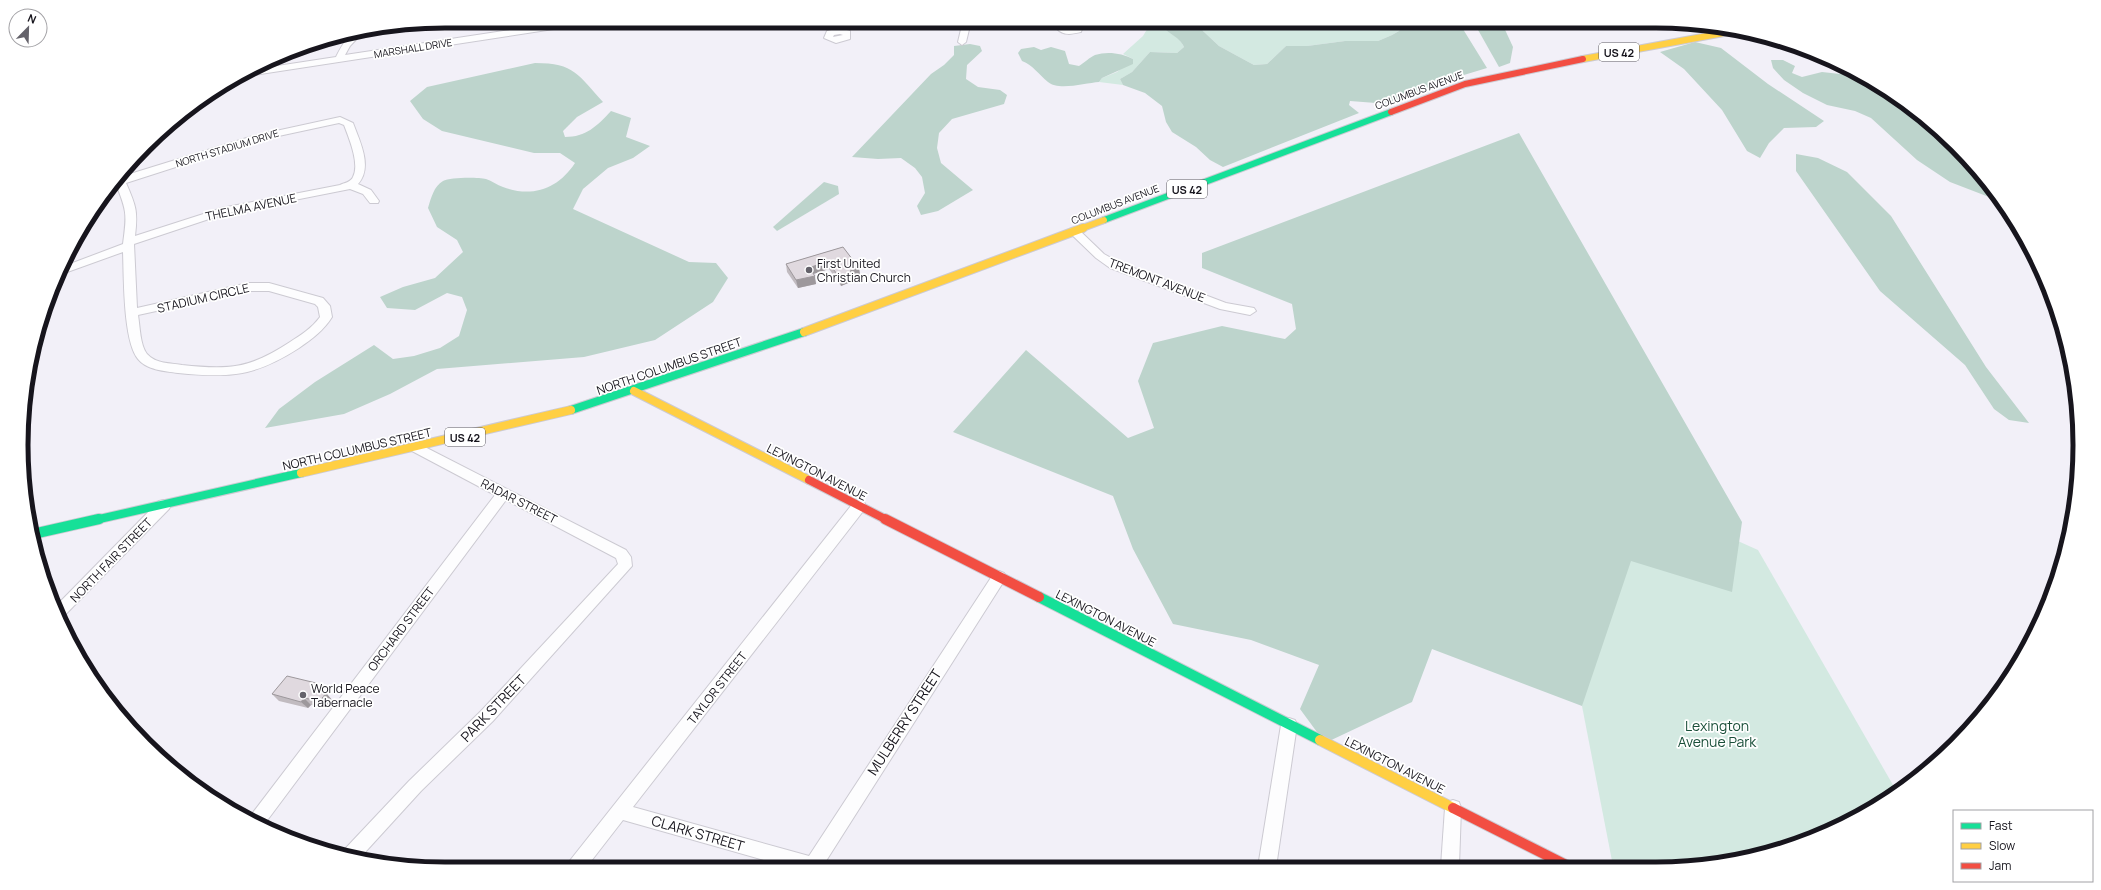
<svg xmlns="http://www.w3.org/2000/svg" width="2101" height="890" font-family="Manrope,sans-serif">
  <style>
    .green { fill: #d3e9e1 }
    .forest { fill: #bdd4cc }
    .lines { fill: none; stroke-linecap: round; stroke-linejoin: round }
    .stream { stroke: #c1e6ef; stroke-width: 2.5 }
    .street-casing { stroke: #cccad2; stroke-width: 2 }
    .fast-far2-casing { stroke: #cccad2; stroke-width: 8 }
    .fast-far1-casing { stroke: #cccad2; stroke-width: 10 }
    .fast-casing { stroke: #cccad2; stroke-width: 12 }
    .slow-far2-casing { stroke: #cccad2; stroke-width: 8 }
    .slow-far1-casing { stroke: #cccad2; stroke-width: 10 }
    .slow-casing { stroke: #cccad2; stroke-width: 12 }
    .jam-far2-casing { stroke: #cccad2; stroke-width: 8 }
    .jam-far1-casing { stroke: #cccad2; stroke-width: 10 }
    .jam-casing { stroke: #cccad2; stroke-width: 12 }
    .street { fill: #fdfdfe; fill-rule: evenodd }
    .fast-far2 { stroke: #16e098; stroke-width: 6 }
    .fast-far1 { stroke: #16e098; stroke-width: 8 }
    .fast { stroke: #16e098; stroke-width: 10 }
    .slow-far2 { stroke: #ffcf43; stroke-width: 6 }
    .slow-far1 { stroke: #ffcf43; stroke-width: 8 }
    .slow { stroke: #ffcf43; stroke-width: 10 }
    .jam-far2 { stroke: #f24e42; stroke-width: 6 }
    .jam-far1 { stroke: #f24e42; stroke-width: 8 }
    .jam { stroke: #f24e42; stroke-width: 10 }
    .wall { fill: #c1bbc0 }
    .shaded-wall { fill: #9d989c }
    .building { fill: #e0d9df; stroke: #9d989c }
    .poi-dot { fill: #64626a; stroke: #fff; stroke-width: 1.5 }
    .labels { text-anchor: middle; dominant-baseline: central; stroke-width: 3.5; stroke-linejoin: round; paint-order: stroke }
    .far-street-label { font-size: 10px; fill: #17151d; stroke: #fff }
    .shield { fill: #fff; stroke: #5d5b61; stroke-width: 1 }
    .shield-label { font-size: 11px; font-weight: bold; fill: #17151d }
    .street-label { font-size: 12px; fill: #17151d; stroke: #fff }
    .poi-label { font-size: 12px; fill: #17151d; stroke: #fff; text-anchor: start }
    .near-street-label { font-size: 14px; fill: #17151d; stroke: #fff }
    .near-park-label { font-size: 14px; fill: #194f39; stroke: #fff }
    .rim { fill: none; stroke: #17151d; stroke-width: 5 }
  </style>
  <rect width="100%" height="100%" fill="#f2f0f8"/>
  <!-- green -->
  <g class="green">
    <path d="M1152,21H1162L1160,22C1166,35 1178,33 1184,47L1177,53L1150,52L1132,72L1120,79L1123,85L1099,82L1102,78L1117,72L1133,59L1123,54L1143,36Z"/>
    <path d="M1198,21H1414L1402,25L1399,31L1392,35L1378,41H1345L1307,46H1286L1267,64L1254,65L1219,46L1203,31Z"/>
    <path d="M1675,513L1758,550L1897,792L1818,837L1712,865L1613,866L1582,706L1592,544Z"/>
  </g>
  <!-- forest -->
  <g class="forest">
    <path d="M1162,21H1198L1203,31L1219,46L1254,65L1267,64L1286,46H1307L1345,41H1378L1392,35L1399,31L1402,25L1414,21H1458L1487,68L1444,81L1391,102L1376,103L1350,101L1349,105L1359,113L1223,167L1210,160L1196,147L1172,132L1166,122L1162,106L1145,93L1123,85L1120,79L1132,72L1150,52L1177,53L1184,47C1179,35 1165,34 1160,22Z"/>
    <path d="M1473,21H1501L1513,47L1510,63L1499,67Z"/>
    <path d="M1695,42L1721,48L1768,84L1824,121L1816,127L1784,128L1769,143L1760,158L1747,151L1722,110L1684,69L1660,52Z"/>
    <path d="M970,44L980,46L982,51L967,65L966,79L978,87L1000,90L1007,95L1004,104L952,119L939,133L937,148L941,163L973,190L938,211L921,215L917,206L925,193L922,177L915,168L901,158L878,159L852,157L931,74L944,65L954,55V46Z"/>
    <path d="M1034,47L1041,50L1051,47L1065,51L1069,64L1079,66C1084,63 1090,57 1095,55C1107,51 1122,53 1133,59V64L1102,78L1099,82C1086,83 1058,91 1048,82C1039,75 1033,65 1022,61L1018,53L1021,49Z"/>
    <path d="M1771,60H1783L1795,66L1792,73L1802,77L1822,72L1840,74L1848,69L1868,78L1936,126L1997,194L1989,197L1950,182L1917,160L1871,118L1855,111L1827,105L1803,93L1784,80L1773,68Z"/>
    <path d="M535,63C575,63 578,75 603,102L577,117L563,131L565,137C586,137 597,126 611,111L631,118L626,137L650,146L633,158L608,168L583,189L573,209L689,262L716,263L728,278L713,302L655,340L584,357L437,369L390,394L344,414L265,428L279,409L315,382L374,345L393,359L414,356L440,348L459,336L467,310L462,297L447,293L415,310L387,308L380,297L403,287L435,278L463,252L457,240L437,227L428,208C431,198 434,186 443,181C450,177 478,177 486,179C492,181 497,185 503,187C532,198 558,189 575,163L560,153H534L442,131L423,119L410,101L427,87Z"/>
    <path d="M1519,133L1742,522L1732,592L1631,561L1582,706L1432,649L1412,702L1325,743L1300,709L1319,665L1251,640L1173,624L1133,549L1113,496L953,432L1026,350L1128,438L1154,428L1138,381L1153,343L1222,326L1285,339L1296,329L1292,304L1202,268V253Z"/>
    <path d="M1796,154L1818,158L1847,172L1891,216L1986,367L2029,423L2009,420L1994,409L1965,365L1880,291L1796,171Z"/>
    <path d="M824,182L838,186L839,194L777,231L773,227Z"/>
  </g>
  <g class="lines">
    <!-- stream -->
    <path class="stream" d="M1775,39L1789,48L1813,53"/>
    <defs>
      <g id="street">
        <path d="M569,21H590L586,24L241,77L238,76L251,70L336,57C341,47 352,26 365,30L350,46L345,55Z"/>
        <path d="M963,21H971L966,42L962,45L958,42Z"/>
        <path d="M1070,21L1082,24L1083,26L1081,32C1072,34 1064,36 1057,29L1061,23ZM1071,26L1074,28H1066Z"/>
        <path d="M840,28L850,31V39L836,43L824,38L827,31ZM840,34L843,35L833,37L834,35Z"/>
        <path d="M340,117L353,123C360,142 373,167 358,184L371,190L379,201L378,203H370L363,194L350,189L224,214L134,244L137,308L248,283H269L323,298L330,306L332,317C324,330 312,339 299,348C254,377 229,378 178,373C164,371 147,370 138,359C123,341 124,277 123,252L59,275L62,267L123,244C127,214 127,212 116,184H113L117,178L253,136ZM339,123L344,125C349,138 360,164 353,177C351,182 344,183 340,185L222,208L135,236C138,211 136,206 126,183L260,140ZM248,291H269L315,304L318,307L320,317C312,328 301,335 290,342C249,369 229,370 182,365C170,363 156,364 147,354C140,345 140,327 138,315Z"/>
        <path d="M1074,228L1078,229L1104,254L1118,262L1226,303L1254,308L1256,311L1250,315L1220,309L1110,268L1096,258L1070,233L1069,231L1070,229Z"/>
        <path d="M417,443L626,550L631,557L632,566L493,721L421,791L358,860L341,855L343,851L409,781L481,711L618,564L616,558L506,500L263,826L248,819L495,495L412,451L410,448L412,445Z"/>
        <path d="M164,500L169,501L171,505L169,509L61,619L55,607L159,501Z"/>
        <path d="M859,501L864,502L866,506L864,510L633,807L809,856L994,573L999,571L1004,573L1006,577L1004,581L826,861L828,862L831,868H792L623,820L585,869H565L568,863L854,502Z"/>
        <path d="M1289,718L1295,720L1297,725L1276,867H1258L1281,725L1283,720Z"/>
        <path d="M1453,800L1459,802L1461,808L1459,866H1441L1445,808L1447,802Z"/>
      </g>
      <path id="fast-far2" d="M1104,220L1391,112"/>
      <g id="fast-far1">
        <path d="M571,410L804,332"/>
        <path d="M95,520L301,473"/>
      </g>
      <g id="fast">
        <path d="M33,534L99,519"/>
        <path d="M1039,597L1320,740"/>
      </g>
      <g id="slow-far2">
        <path d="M1583,59L1740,30"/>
        <path d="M1080,229L1104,220"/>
      </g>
      <g id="slow-far1">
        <path d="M804,332L1083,228"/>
        <path d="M634,391L809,480"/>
        <path d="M301,473L571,410"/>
      </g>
      <path id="slow" d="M1320,740L1453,808"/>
      <path id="jam-far2" d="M1391,112L1465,84L1583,59"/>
      <path id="jam-far1" d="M809,480L887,520"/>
      <g id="jam">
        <path d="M885,519L1039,597"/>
        <path d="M1453,808L1568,866"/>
      </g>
    </defs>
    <!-- street casing -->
    <use href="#street" class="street-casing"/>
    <!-- fast-far2 casing -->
    <use href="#fast-far2" class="fast-far2-casing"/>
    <!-- fast-far1 casing -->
    <use href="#fast-far1" class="fast-far1-casing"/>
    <!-- fast casing -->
    <use href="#fast" class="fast-casing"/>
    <!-- slow-far2 casing -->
    <use href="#slow-far2" class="slow-far2-casing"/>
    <!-- slow-far1 casing -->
    <use href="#slow-far1" class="slow-far1-casing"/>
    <!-- slow casing -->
    <use href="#slow" class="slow-casing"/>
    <!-- jam-far2 casing -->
    <use href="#jam-far2" class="jam-far2-casing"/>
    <!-- jam-far1 casing -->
    <use href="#jam-far1" class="jam-far1-casing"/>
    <!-- jam casing -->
    <use href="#jam" class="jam-casing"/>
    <!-- street -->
    <use href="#street" class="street"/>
    <!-- fast-far2 -->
    <use href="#fast-far2" class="fast-far2"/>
    <!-- fast-far1 -->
    <use href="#fast-far1" class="fast-far1"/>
    <!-- fast -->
    <use href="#fast" class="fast"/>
    <!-- slow-far2 -->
    <use href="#slow-far2" class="slow-far2"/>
    <!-- slow-far1 -->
    <use href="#slow-far1" class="slow-far1"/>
    <!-- slow -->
    <use href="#slow" class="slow"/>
    <!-- jam-far2 -->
    <use href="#jam-far2" class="jam-far2"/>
    <!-- jam-far1 -->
    <use href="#jam-far1" class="jam-far1"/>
    <!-- jam -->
    <use href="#jam" class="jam"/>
  </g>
  <!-- wall -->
  <g class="wall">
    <path d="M843,247L859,268L860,275L853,278V281L841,286L829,269L813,274L816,284L798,288L787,272L786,264Z"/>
    <path d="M322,690L321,691L326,693L332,700L326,708L311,705L308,708L279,701L272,694Z"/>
  </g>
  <!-- shaded-wall -->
  <g class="shaded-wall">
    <path d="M827,261L829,269L810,275L809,268Z"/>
    <path d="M859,268L860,275L853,278V281L841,286L840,278L850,271Z"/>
    <path d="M815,276L816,284L798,288L796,280Z"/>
    <path d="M316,683L322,690L318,694L312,687Z"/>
    <path d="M326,693L332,700L326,708L320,701Z"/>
    <path d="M304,698L311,705L308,708L301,702Z"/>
  </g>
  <!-- building -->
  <g class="building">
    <path d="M843,247L859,268L850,271L852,274L840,278L827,261L809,268L815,276L796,280L786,264Z"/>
    <path d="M287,676L316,683L312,687L326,693L320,701L304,698L301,702L272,694Z"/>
  </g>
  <!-- markers -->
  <g class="poi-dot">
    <circle cx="809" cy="270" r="4"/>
    <circle cx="303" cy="695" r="4"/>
  </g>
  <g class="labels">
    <!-- far-street labels -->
    <g class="far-street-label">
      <text transform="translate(413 48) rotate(-9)">MARSHALL DRIVE</text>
      <text transform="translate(1419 90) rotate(-20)">COLUMBUS AVENUE</text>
      <text transform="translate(227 148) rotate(-17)">NORTH STADIUM DRIVE</text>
      <text transform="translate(1115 204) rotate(-21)">COLUMBUS AVENUE</text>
    </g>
    <!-- shield labels -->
    <g class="shield">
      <rect x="1599" y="43" width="40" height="18" rx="3"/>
      <rect x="1167" y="180" width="40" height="18" rx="3"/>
      <rect x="445" y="428" width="40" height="18" rx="3"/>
    </g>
    <g class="shield-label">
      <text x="1619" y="52">US 42</text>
      <text x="1187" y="189">US 42</text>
      <text x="465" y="437">US 42</text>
    </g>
    <!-- street labels -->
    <g class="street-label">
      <text transform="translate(251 207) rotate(-12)">THELMA AVENUE</text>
      <text transform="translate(1157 280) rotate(21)">TREMONT AVENUE</text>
      <text transform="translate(203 298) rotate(-13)">STADIUM CIRCLE</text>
      <text transform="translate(669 366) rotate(-19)">NORTH COLUMBUS STREET</text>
      <text transform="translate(357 449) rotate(-13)">NORTH COLUMBUS STREET</text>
      <text transform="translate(817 472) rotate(27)">LEXINGTON AVENUE</text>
      <text transform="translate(519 501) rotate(27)">RADAR STREET</text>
      <text transform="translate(111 560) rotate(-46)">NORTH FAIR STREET</text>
      <text transform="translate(1106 618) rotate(27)">LEXINGTON AVENUE</text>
      <text transform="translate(401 629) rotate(-53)">ORCHARD STREET</text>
      <text transform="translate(717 688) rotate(-52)">TAYLOR STREET</text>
      <text transform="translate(1395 765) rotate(27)">LEXINGTON AVENUE</text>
    </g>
    <!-- poi labels -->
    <g class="poi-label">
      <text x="817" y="263">First United<tspan x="817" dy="14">Christian Church</tspan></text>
      <text x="311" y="688">World Peace<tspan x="311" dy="14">Tabernacle</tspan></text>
    </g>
    <!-- near-street labels -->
    <g class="near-street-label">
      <text transform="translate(493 708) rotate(-46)">PARK STREET</text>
      <text transform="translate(904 722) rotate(-57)">MULBERRY STREET</text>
      <text transform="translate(698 833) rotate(16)">CLARK STREET</text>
    </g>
    <!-- near-park labels -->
    <g class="near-park-label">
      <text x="1717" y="725">Lexington<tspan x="1717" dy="16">Avenue Park</tspan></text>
    </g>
  </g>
  <!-- crop -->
  <path d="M0 0H2101V890H0ZM445 28H1656A417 417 0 0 1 2073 445V445A417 417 0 0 1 1656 862H445A417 417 0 0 1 28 445V445A417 417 0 0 1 445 28Z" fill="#fff" fill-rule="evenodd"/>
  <path class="rim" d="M445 28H1656A417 417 0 0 1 2073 445V445A417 417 0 0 1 1656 862H445A417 417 0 0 1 28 445V445A417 417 0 0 1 445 28Z"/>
  <!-- legend -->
  <rect x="1953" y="810" width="140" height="72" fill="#ffffff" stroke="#a2a1a5"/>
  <rect x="1961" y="823" width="20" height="6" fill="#16e098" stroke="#a2a1a5"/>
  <text x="1989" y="830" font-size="12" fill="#17151d">Fast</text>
  <rect x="1961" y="843" width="20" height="6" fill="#ffcf43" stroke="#a2a1a5"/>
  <text x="1989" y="850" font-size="12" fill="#17151d">Slow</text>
  <rect x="1961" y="863" width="20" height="6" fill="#f24e42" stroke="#a2a1a5"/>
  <text x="1989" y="870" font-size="12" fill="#17151d">Jam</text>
  <!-- north arrow -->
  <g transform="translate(28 28) rotate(23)"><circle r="19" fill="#ffffff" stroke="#a2a1a5"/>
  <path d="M0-3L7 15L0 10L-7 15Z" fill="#64626a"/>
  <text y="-6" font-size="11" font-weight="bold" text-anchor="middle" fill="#17151d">N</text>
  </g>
</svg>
